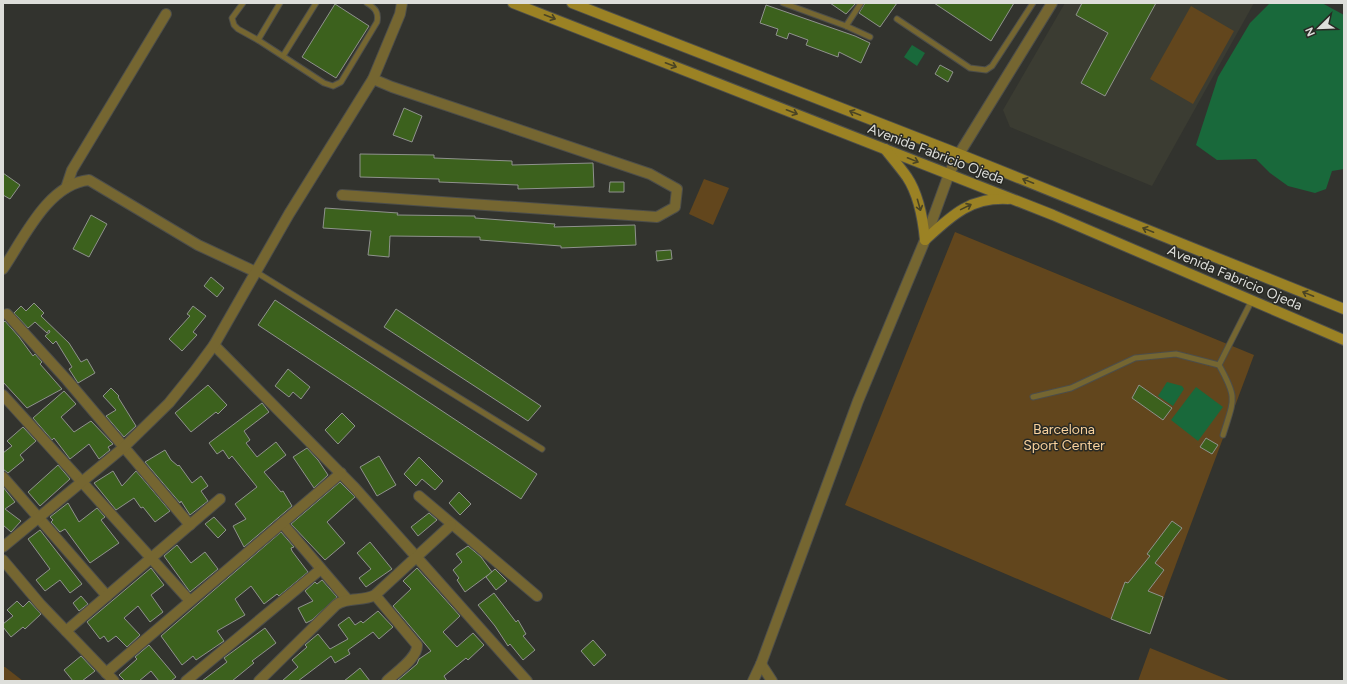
<svg xmlns="http://www.w3.org/2000/svg" width="1347" height="684" font-family="Figtree,sans-serif">
  <style>
    .built { fill: #3b3c32 }
    .green { fill: #62461d }
    .water { fill: #19693b }
    .building { fill: #3c611d; stroke: #8f928d }
    .lines { fill: none; stroke-linecap: round; stroke-linejoin: round }
    .lane-casing { stroke: #4d4e4a; stroke-width: 7 }
    .street-casing { stroke: #4d4e4a; stroke-width: 12 }
    .secondary-casing { stroke: #4d4e4a; stroke-width: 12 }
    .lane { stroke: #756631; stroke-width: 5 }
    .street { stroke: #756631; stroke-width: 10 }
    .secondary { stroke: #9b8224; stroke-width: 10 }
    .oneway { stroke: #4a4424 }
    .labels { text-anchor: middle; dominant-baseline: central; stroke-width: 3; stroke-linejoin: round; paint-order: stroke }
    .street-label { font-size: 14px; fill: #dddeda; stroke: #282924 }
    .park-label { font-size: 14px; fill: #f9d29d; stroke: #282924 }
  </style>
  <rect width="100%" height="100%" fill="#32332e"/>
  <!-- built -->
  <path class="built" d="M1065,3H1254L1152,186L1010,127L1003,110Z"/>
  <!-- green -->
  <g class="green">
    <path d="M1191,6L1234,31L1193,104L1150,79Z"/>
    <path d="M704,179L729,188L713,225L689,214Z"/>
    <path d="M955,232L1254,355L1150,634L1111,619L845,505Z"/>
    <path d="M1150,648L1231,681H1138Z"/>
    <path d="M3,667H5L23,681H3Z"/>
  </g>
  <!-- water -->
  <g class="water">
    <path d="M1270,3H1322L1344,15V169L1332,171L1326,189L1315,193L1288,186L1270,173L1256,159L1217,160L1196,145L1218,77L1250,23Z"/>
    <path d="M912,45L925,53L917,66L904,57Z"/>
    <path d="M1167,382L1182,386L1184,389L1173,406L1158,396Z"/>
    <path d="M1196,387L1223,407L1198,441L1171,420Z"/>
  </g>
  <!-- building -->
  <g class="building">
    <path d="M830,3H856L846,14Z"/>
    <path d="M865,3H897L880,27L859,13Z"/>
    <path d="M934,3H1014L991,41Z"/>
    <path d="M1082,3H1156L1105,96L1081,83L1108,33L1076,15Z"/>
    <path d="M335,4L369,26L336,78L302,57Z"/>
    <path d="M766,5L855,36L870,43L861,63L839,52L838,57L806,45L808,40L789,33L787,39L776,35L778,29L760,23Z"/>
    <path d="M940,65L953,72L948,82L935,74Z"/>
    <path d="M404,108L422,116L412,142L393,135Z"/>
    <path d="M360,154L434,155V158L512,161V165L593,163L594,187L518,189V185L439,182V179L360,177Z"/>
    <path d="M3,173L20,185L10,199L3,195Z"/>
    <path d="M610,182H624V192H609Z"/>
    <path d="M325,208L398,213L397,215L475,216V218L555,224L554,227L635,225L636,245L561,248V246L480,240V237L390,236L389,257L368,255L371,231L323,228Z"/>
    <path d="M91,215L107,224L89,257L73,249Z"/>
    <path d="M671,250L672,259L657,261L656,251Z"/>
    <path d="M211,277L224,288L217,297L204,286Z"/>
    <path d="M275,300L537,474L521,499L258,325Z"/>
    <path d="M34,303L44,313L41,316L69,343L81,362L87,359L95,373L78,383L69,369L72,367L56,341L53,344L45,336L50,332L49,330L47,333L35,322L28,328L14,313L21,306L26,311Z"/>
    <path d="M193,306L206,316L193,332L197,335L182,351L169,339L190,316L187,314Z"/>
    <path d="M396,309L541,406L528,421L384,327Z"/>
    <path d="M5,321L19,337L33,356L35,354L42,362L40,364L62,389L27,408L3,382V323Z"/>
    <path d="M288,369L310,387L301,399L293,392L289,397L275,386Z"/>
    <path d="M208,385L227,405L218,414L216,412L191,432L175,413Z"/>
    <path d="M1139,385L1172,408L1163,420L1132,398Z"/>
    <path d="M111,388L119,396L118,397L136,426L124,437L106,416L116,410L103,396Z"/>
    <path d="M64,391L76,404L61,417L74,432L91,421L113,444L108,447L110,450L99,459L89,444L70,459L54,438L52,440L33,418Z"/>
    <path d="M262,403L269,412L244,431L250,440L246,443L257,457L276,442L286,455L264,472L281,492L283,491L292,506L244,547L233,526L246,519L235,504L257,487L232,456L229,459L223,450L217,454L209,443Z"/>
    <path d="M342,413L355,426L338,444L325,430Z"/>
    <path d="M23,427L36,441L20,455L24,460L8,473L3,469V453L12,446L7,441Z"/>
    <path d="M1206,438L1218,445L1212,454L1200,447Z"/>
    <path d="M307,448L318,460L328,475L314,488L293,457Z"/>
    <path d="M165,450L171,460L178,466L179,465L192,483L201,476L208,486L201,491L208,501L190,515L181,501L180,503L145,462Z"/>
    <path d="M379,456L396,485L377,496L360,467Z"/>
    <path d="M419,457L443,481L435,490L422,479L416,486L404,474Z"/>
    <path d="M58,465L70,479L40,506L28,492Z"/>
    <path d="M113,471L122,486L136,471L170,511L155,522L143,507L141,508L134,498L116,510L94,483Z"/>
    <path d="M340,482L355,497L327,522L345,543L325,560L291,524Z"/>
    <path d="M3,487L15,502L5,509L21,521L11,532L3,525Z"/>
    <path d="M459,492L471,504L460,515L449,503Z"/>
    <path d="M68,503L79,522L97,508L105,517L101,520L119,543L90,563L65,529L60,532L51,522L53,520L50,517Z"/>
    <path d="M429,513L437,520L418,536L411,527Z"/>
    <path d="M214,517L226,530L218,538L205,524Z"/>
    <path d="M1172,521L1182,528L1155,563L1164,570L1148,591L1163,597L1150,634L1111,619L1125,582L1128,583L1150,556L1147,554Z"/>
    <path d="M40,530L82,584L70,593L60,580L45,591L36,580L50,569L28,539Z"/>
    <path d="M281,532L294,547L291,548L292,551L308,572L279,596L277,594L264,604L251,586L235,599L245,615L217,631L224,641L196,660L193,656L182,665L161,636Z"/>
    <path d="M370,542L392,569L366,587L359,578L371,569L357,553Z"/>
    <path d="M177,545L191,563L205,552L218,569L190,592L164,556Z"/>
    <path d="M468,546L481,557L492,572L465,592L457,580L459,578L453,570L462,562L456,554Z"/>
    <path d="M151,568L164,585L151,595L163,612L150,622L138,606L124,618L140,635L127,647L116,636L108,642L104,636L100,639L87,622Z"/>
    <path d="M417,568L460,616L443,632L457,647L473,633L484,645L468,660L466,658L444,676L447,681H397L417,664L419,659L431,651L393,606L411,589L403,581Z"/>
    <path d="M495,569L507,581L496,590L486,577Z"/>
    <path d="M322,580L337,597L312,620L306,623L298,608L313,601L305,591L315,582L317,584Z"/>
    <path d="M494,593L516,622L518,620L526,634L523,636L535,650L523,660L510,644L508,646L495,626L478,605Z"/>
    <path d="M81,596L88,604L79,611L73,603Z"/>
    <path d="M17,601L23,607L29,601L41,614L25,629L23,627L11,637L3,627V624L13,616L7,610Z"/>
    <path d="M378,611L393,627L379,639L373,632L348,650L350,654L335,663L331,656L298,681H282L298,667L292,660L307,647L305,645L318,634L330,649L348,639L338,625L349,617L355,625L361,621L363,623Z"/>
    <path d="M265,628L276,643L252,661L254,663L232,681H202L227,662L224,658Z"/>
    <path d="M593,640L606,655L594,666L581,651Z"/>
    <path d="M149,645L176,677L171,681H159L151,671L139,681H125L119,675L137,659L135,657Z"/>
    <path d="M81,656L95,671L82,681H73L64,670Z"/>
    <path d="M360,668L370,681H344L354,673Z"/>
  </g>
  <g class="lines">
    <defs>
      <g id="lane">
        <path d="M243,3L232,18L234,25L238,29L258,40L324,83L333,86L341,82L377,22C379,12 375,8 367,3"/>
        <path d="M783,3L846,26L870,37"/>
        <path d="M897,19L970,68L986,70L992,66L1033,3"/>
        <path d="M846,26L861,3"/>
        <path d="M258,40L280,3"/>
        <path d="M283,56L316,3"/>
        <path d="M256,272L542,449"/>
        <path d="M1219,365C1238,399 1234,399 1223,435"/>
        <path d="M1033,397L1071,388L1135,358L1176,354L1219,365L1252,300"/>
      </g>
      <g id="street">
        <path d="M66,188L72,170L166,14"/>
        <path d="M342,195L657,217L675,207L677,189L650,174L392,87L373,79"/>
        <path d="M3,269C24,238 48,184 89,180L198,245L256,272"/>
        <path d="M7,314L67,380L190,525"/>
        <path d="M214,345L355,488L527,681"/>
        <path d="M3,395L190,601"/>
        <path d="M3,477L107,596"/>
        <path d="M419,496L537,596"/>
        <path d="M282,523L347,599"/>
        <path d="M3,547L124,447L169,403L194,372L214,345L289,214L373,79L400,14L402,3"/>
        <path d="M3,560L41,605L114,681"/>
        <path d="M375,595L417,645C418,658 396,672 387,681"/>
        <path d="M66,631L220,499"/>
        <path d="M761,664L772,681"/>
        <path d="M106,673L341,473"/>
        <path d="M186,681L321,569"/>
        <path d="M259,681L336,605C348,596 362,602 375,595L451,525"/>
        <path d="M753,681L761,664L858,401L925,240L949,174L959,154L1052,3"/>
      </g>
      <g id="secondary">
        <path d="M513,3L1053,215L1344,340"/>
        <path d="M572,3L959,154L1344,309"/>
        <path d="M885,149C892,158 900,167 907,177C919,195 923,219 925,240"/>
        <path d="M925,240C951,216 970,197 1008,199"/>
      </g>
    </defs>
    <!-- lane casing -->
    <use href="#lane" class="lane-casing"/>
    <!-- street casing -->
    <use href="#street" class="street-casing"/>
    <!-- secondary casing -->
    <use href="#secondary" class="secondary-casing"/>
    <!-- lane -->
    <use href="#lane" class="lane"/>
    <!-- street -->
    <use href="#street" class="street"/>
    <!-- secondary -->
    <use href="#secondary" class="secondary"/>
  </g>
  <!-- one-way arrows -->
  <defs><path id="oneway-shaft" d="M-6 0H5M1.5-3L5.5 0L1.5 3" fill="none" stroke-width="1.6" stroke-linecap="round" stroke-linejoin="round"/></defs>
  <g class="oneway">
    <use href="#oneway-shaft" transform="translate(550 17) rotate(21)"/>
    <use href="#oneway-shaft" transform="translate(671 65) rotate(21)"/>
    <use href="#oneway-shaft" transform="translate(792 112) rotate(21)"/>
    <use href="#oneway-shaft" transform="translate(855 113) rotate(-159)"/>
    <use href="#oneway-shaft" transform="translate(913 160) rotate(22)"/>
    <use href="#oneway-shaft" transform="translate(1028 181) rotate(-158)"/>
    <use href="#oneway-shaft" transform="translate(919 205) rotate(74)"/>
    <use href="#oneway-shaft" transform="translate(966 207) rotate(-26)"/>
    <use href="#oneway-shaft" transform="translate(1148 230) rotate(-158)"/>
    <use href="#oneway-shaft" transform="translate(1308 294) rotate(-158)"/>
  </g>
  <g class="labels">
    <!-- street labels -->
    <g class="street-label">
      <text transform="translate(936 154) rotate(21)">Avenida Fabricio Ojeda</text>
      <text transform="translate(1235 278) rotate(23)">Avenida Fabricio Ojeda</text>
    </g>
    <!-- park labels -->
    <g class="park-label">
      <text x="1064" y="429">Barcelona<tspan x="1064" dy="16">Sport Center</tspan></text>
    </g>
  </g>
  <!-- border -->
  <rect width="1347" height="684" fill="none" stroke="#dddeda" stroke-width="8"/>
  <!-- north arrow -->
  <g transform="translate(1319 28) rotate(247)" stroke="#282924" stroke-width="3" paint-order="stroke">
  <path d="M0-3L7 15L0 10L-7 15Z" fill="#dddeda"/>
  <text y="-6" font-size="11" font-weight="bold" text-anchor="middle" fill="#dddeda">N</text>
  </g>
</svg>
